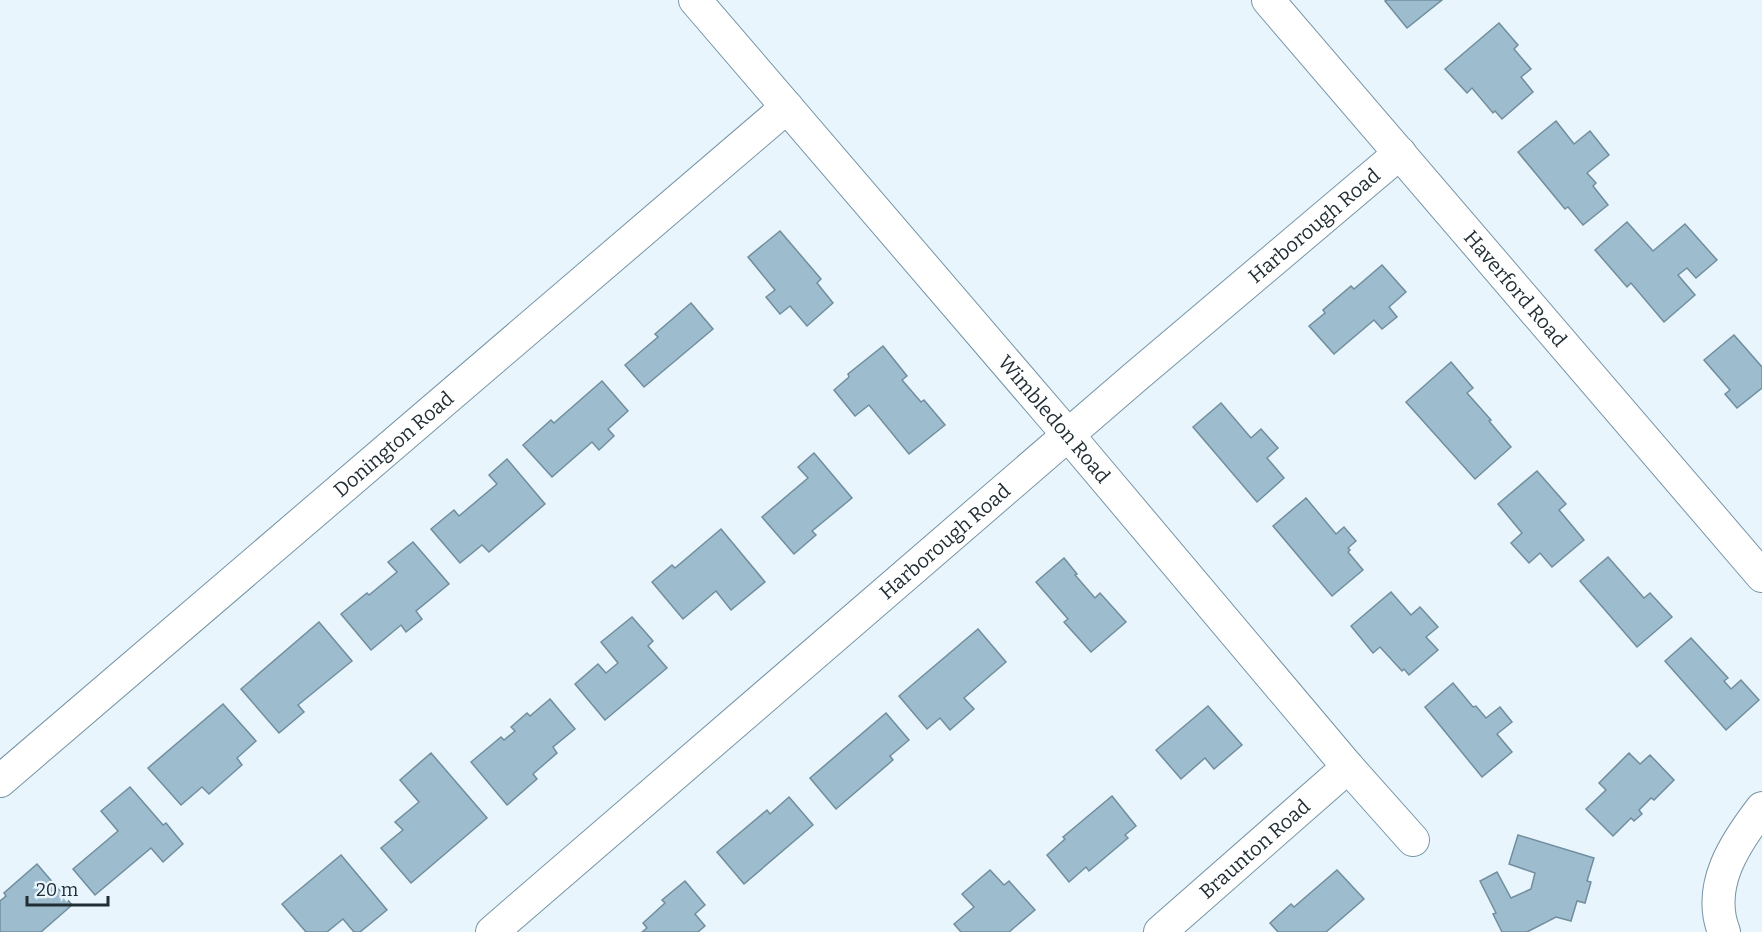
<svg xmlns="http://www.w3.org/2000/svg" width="1762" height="932" font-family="Bitter,serif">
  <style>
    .building { fill: #9dbccd; stroke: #708e9e; stroke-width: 1.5 }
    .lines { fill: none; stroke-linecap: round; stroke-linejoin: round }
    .minor-casing { stroke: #7695a5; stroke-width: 34 }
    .minor { stroke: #fff; stroke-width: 32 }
    .labels { text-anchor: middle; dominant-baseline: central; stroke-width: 4.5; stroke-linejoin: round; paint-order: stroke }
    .street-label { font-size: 20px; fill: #212e34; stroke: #e9f5fd }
  </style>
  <rect width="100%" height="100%" fill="#e9f5fd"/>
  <!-- building -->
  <g class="building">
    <path d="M1387,0H1442L1407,28L1385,1Z"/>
    <path d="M1499,23L1518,45L1514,49L1531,69L1521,77L1533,92L1502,119L1495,111L1493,113L1472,88L1467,93L1445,69Z"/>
    <path d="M1556,121L1574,144L1590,131L1609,155L1587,173L1596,183L1593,186L1608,205L1583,225L1568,207L1565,209L1518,152Z"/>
    <path d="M1627,222L1653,251L1685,224L1717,260L1696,278L1687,268L1678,275L1695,295L1664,322L1631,283L1627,287L1595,250Z"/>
    <path d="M780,231L821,279L817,283L833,303L807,326L790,306L780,314L766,297L775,290L748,257Z"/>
    <path d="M1382,265L1406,292L1389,307L1397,317L1382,329L1374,320L1334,354L1309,326L1325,313L1323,310L1351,286L1354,289Z"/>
    <path d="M691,303L713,329L644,387L625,365L658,337L655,334Z"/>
    <path d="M1734,335L1762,367V388L1737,408L1725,394L1730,390L1704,360Z"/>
    <path d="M883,346L907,376L902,380L921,402L924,400L945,425L909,454L869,405L855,416L834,390L849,377L848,374Z"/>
    <path d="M1451,362L1473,388L1467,393L1491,420L1489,421L1511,447L1475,479L1406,402Z"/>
    <path d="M602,381L628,411L608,429L614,436L599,450L592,442L552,477L523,445L551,420L554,423Z"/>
    <path d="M1221,403L1251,438L1261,429L1278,448L1267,458L1284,478L1257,502L1193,427Z"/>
    <path d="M814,453L852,498L812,531L816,535L794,554L762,517L808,478L798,467Z"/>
    <path d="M507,459L545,504L489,552L482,545L460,563L431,529L454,510L459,516L497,484L489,475Z"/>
    <path d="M1537,471L1566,504L1559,510L1584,540L1552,567L1540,553L1529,563L1511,543L1522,533L1498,504Z"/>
    <path d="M1306,498L1336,534L1344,527L1356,541L1348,548L1350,550L1348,552L1363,570L1332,596L1273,526Z"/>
    <path d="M721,529L765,582L731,610L716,591L683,619L652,582L672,565L675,568Z"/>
    <path d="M413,542L449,584L416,611L422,619L406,632L401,625L371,650L341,614L367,593L369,595L397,572L388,562Z"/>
    <path d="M1608,557L1644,598L1650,593L1672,617L1637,647L1580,581Z"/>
    <path d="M1064,558L1077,574L1075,575L1095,598L1100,593L1126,622L1091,652L1064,622L1068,619L1036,582Z"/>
    <path d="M1391,592L1411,615L1420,607L1438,627L1426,637L1438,650L1409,675L1404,669L1402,671L1380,647L1373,653L1351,626Z"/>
    <path d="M632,617L653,641L648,646L667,668L605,720L575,684L598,664L606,673L618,663L601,642Z"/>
    <path d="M319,622L352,661L298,705L304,712L279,733L241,689Z"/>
    <path d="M978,629L1006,662L964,698L974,709L950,730L940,718L927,729L899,696Z"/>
    <path d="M1691,638L1728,678L1724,681L1731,689L1741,680L1759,700L1726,730L1665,661Z"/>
    <path d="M1453,683L1473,707L1476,706L1486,718L1500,707L1512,722L1497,734L1512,752L1482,777L1425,707Z"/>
    <path d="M550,699L575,729L553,747L557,753L533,774L537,779L507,805L471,762L501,737L504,740L515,731L511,727L527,713L530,716Z"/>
    <path d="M223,704L256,741L237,758L242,765L209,794L202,787L181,805L148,768Z"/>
    <path d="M1208,706L1242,745L1214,769L1205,758L1181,779L1156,750Z"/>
    <path d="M886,713L909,740L890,756L893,760L836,809L810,778Z"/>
    <path d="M431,753L487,818L411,883L381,848L403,830L395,822L419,802L400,780Z"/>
    <path d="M1629,753L1640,764L1650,755L1674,780L1654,800L1651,798L1639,810L1642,814L1634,821L1631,818L1613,836L1586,809L1606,790L1599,783Z"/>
    <path d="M130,787L163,825L166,823L183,844L163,862L151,848L95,895L73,869L118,831L101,811Z"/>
    <path d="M1112,796L1136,826L1125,835L1128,838L1089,871L1086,867L1069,882L1047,855L1065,839L1063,837Z"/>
    <path d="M789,797L813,825L744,884L717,852L767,810L770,814Z"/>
    <path d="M1518,835L1594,858L1587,881L1591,882L1585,903L1577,901L1571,921L1556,917L1527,932H1502L1493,914L1496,913L1480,881L1497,872L1511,898L1531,889L1535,873L1509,864Z"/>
    <path d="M341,855L387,910L360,932H354L343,919L327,932H306L282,904Z"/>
    <path d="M37,864L72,905L41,932H0V901L6,896L4,893Z"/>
    <path d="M990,870L1004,885L1009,881L1035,910L1009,932H961L954,924L974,907L962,894Z"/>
    <path d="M1337,870L1364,899L1326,932H1278L1270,923L1291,904L1294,907Z"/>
    <path d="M685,881L705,905L695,914L705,926L698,932H642L647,928L643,923L665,903L662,900Z"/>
  </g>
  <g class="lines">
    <defs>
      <g id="minor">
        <path id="s1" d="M695,0L1069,436L1348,767L1413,840"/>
        <path id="s2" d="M1268,0L1762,576"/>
        <path id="s3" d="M0,781L787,107"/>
        <path id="s4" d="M492,932L1134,378L1400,153"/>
        <path id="s5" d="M1160,932L1348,767"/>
        <path d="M1724,932C1706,886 1735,843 1762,808"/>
      </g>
    </defs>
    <!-- minor casing -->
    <use href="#minor" class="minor-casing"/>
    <!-- minor -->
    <use href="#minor" class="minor"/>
  </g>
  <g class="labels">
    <!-- street labels -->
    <g class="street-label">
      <text stroke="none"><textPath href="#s4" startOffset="1084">Harborough Road</textPath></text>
      <text stroke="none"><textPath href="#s2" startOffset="380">Haverford Road</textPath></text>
      <text stroke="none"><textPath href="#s1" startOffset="552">Wimbledon Road</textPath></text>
      <text stroke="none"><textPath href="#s3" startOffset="518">Donington Road</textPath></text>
      <text stroke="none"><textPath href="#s4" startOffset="598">Harborough Road</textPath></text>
      <text stroke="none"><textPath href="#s5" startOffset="126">Braunton Road</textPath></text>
    </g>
  </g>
  <!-- scale -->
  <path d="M27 896v9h81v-9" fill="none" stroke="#212e34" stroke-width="3"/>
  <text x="36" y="896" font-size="18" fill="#212e34" stroke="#e9f5fd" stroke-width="4.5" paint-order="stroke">20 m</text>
</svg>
